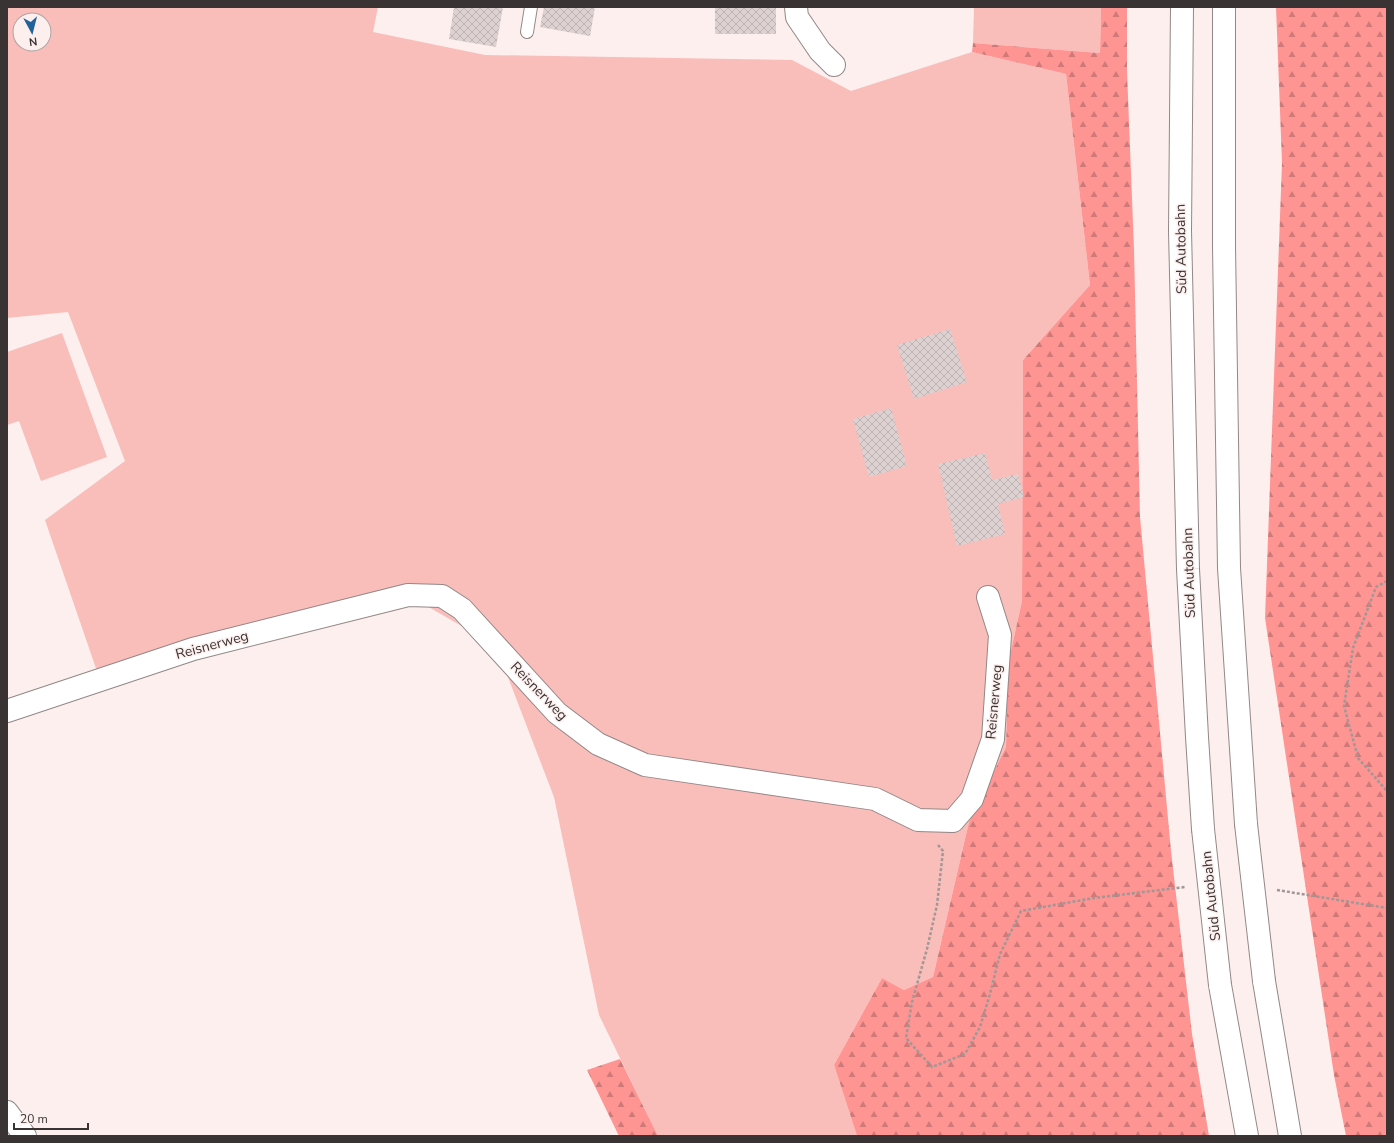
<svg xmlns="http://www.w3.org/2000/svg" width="1394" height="1143" font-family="'Nunito Sans',sans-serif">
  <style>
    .grass { fill: #f9bdba; fill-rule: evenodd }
    .forest { fill: url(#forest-firs) }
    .building { fill: url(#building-cross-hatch) }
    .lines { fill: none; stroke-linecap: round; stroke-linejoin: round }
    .lane-casing { stroke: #938787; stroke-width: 14 }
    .street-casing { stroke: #938787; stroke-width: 24 }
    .secondary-casing { stroke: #938787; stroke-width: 24 }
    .highway-casing { stroke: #938787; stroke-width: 24 }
    .path { stroke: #a09796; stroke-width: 2.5; stroke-dasharray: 3 2; stroke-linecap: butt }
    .lane { stroke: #fff; stroke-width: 12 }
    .street { stroke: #fff; stroke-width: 22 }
    .secondary { stroke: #fff; stroke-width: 22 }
    .highway { stroke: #fff; stroke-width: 22 }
    .highway-bridge-casing { stroke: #938787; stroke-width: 24; stroke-linecap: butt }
    .highway-bridge { stroke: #fff; stroke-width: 22 }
    .labels { text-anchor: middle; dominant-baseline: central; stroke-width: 3; stroke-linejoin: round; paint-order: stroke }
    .street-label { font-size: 14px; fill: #393433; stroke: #fcefee }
  </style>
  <defs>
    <pattern id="forest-firs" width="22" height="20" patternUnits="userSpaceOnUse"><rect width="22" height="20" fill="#fe9593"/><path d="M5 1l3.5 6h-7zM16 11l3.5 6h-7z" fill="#cf7a79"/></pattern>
    <pattern id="building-cross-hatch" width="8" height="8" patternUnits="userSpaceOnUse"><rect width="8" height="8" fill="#ded1d1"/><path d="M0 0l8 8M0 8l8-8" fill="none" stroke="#bfb4b4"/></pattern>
  </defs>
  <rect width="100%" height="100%" fill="#fcefee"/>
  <!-- grass -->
  <g class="grass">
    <path d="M7,7H378L373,32L485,55L792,60L851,91L972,52L1066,74L1090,285L1023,360L1022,601L1008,664L1006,747L969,822L933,977L904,990L882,978L834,1065L857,1136H658L599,1015L554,797L496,646L408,595L100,680L45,520L125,461L68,312L7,318ZM20,20H44V44H20Z"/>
    <path d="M974,7H1101L1100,53L973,43Z"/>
    <path d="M62,333L107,457L41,481L19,421L7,425V352Z"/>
  </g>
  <!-- forest -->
  <g class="forest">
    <path d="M1101,7H1127V71L1134,250L1140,517L1171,851L1192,1034L1209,1136H857L834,1065L882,978L904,990L933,977L969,822L1006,747L1008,664L1022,601L1023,360L1090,285L1066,74L972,52L973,43L1100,53Z"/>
    <path d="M1276,7H1387V1136H1346L1334,1075L1265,618L1282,163Z"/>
    <path d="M620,1059L658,1136H619L587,1070Z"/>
  </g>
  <!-- building -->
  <g class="building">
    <path d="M454,7H503L496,47L449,39Z"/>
    <path d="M544,7H595L590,36L540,27Z"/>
    <rect x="715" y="7" width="61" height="27"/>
    <path d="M950,329L967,382L914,399L897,345Z"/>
    <path d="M891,408L907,466L869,477L853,419Z"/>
    <path d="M985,453L992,480L1018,474L1024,497L998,504L1005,534L957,546L938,464Z"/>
  </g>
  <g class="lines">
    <defs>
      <path id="lane" d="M527,32L531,7"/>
      <g id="street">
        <path d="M796,7L797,17L820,51L834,65"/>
        <path d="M7,711L193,649L408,595L442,596L462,609L557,713L598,744L645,765L875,799L918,820L953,821L972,799L993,739L1000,635L988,597"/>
      </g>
      <path id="secondary" d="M7,1112L25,1136"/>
      <g id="highway">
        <path d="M1182,7L1180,231L1188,569L1197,737L1203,829"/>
        <path d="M1224,7V246L1229,568L1246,824"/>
        <path d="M1264,981L1290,1136"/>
        <path d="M1220,985L1247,1136"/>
      </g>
    </defs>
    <!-- lane casing -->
    <use href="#lane" class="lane-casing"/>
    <!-- street casing -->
    <use href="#street" class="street-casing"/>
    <!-- secondary casing -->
    <use href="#secondary" class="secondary-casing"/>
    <!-- highway casing -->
    <use href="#highway" class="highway-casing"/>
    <!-- path -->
    <g class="path">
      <path d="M1387,581L1376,587L1353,648L1344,706L1358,758L1387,791"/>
      <path d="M938,845L943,851L937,905L927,949L912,1002L906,1038L932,1067L965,1054L980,1027L990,994L1000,954L1021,911L1094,898L1185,887"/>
      <path d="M1277,890L1387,908"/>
    </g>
    <!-- lane -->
    <use href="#lane" class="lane"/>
    <!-- street -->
    <use href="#street" class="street"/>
    <!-- secondary -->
    <use href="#secondary" class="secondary"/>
    <!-- highway -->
    <use href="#highway" class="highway"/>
    <defs>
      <g id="highway-bridge">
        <path d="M1246,824L1264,981"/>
        <path d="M1203,829L1220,985"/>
      </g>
    </defs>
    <!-- highway-bridge casing -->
    <use href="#highway-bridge" class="highway-bridge-casing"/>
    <!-- highway-bridge -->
    <use href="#highway-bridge" class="highway-bridge"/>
  </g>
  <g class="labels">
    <!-- street labels -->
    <g class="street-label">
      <text transform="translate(1181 249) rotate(-91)">Süd Autobahn</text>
      <text transform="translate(1189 573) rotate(-92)">Süd Autobahn</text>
      <text transform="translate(212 645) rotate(-15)">Reisnerweg</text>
      <text transform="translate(539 691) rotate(46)">Reisnerweg</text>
      <text transform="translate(994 702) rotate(-85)">Reisnerweg</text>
      <text transform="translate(1211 896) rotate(-96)">Süd Autobahn</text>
    </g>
  </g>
  <!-- border -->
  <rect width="1394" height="1143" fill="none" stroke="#393433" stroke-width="16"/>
  <!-- north arrow -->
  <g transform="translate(32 32) rotate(173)"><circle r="19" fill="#fcefee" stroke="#aea4a3"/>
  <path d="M0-3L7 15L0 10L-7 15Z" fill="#216399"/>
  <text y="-6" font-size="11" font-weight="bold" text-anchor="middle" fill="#393433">N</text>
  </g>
  <!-- scale -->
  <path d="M14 1123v6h74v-6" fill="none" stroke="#393433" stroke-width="2"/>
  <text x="20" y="1123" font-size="12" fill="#393433" stroke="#fcefee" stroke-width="3" paint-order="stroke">20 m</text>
</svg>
